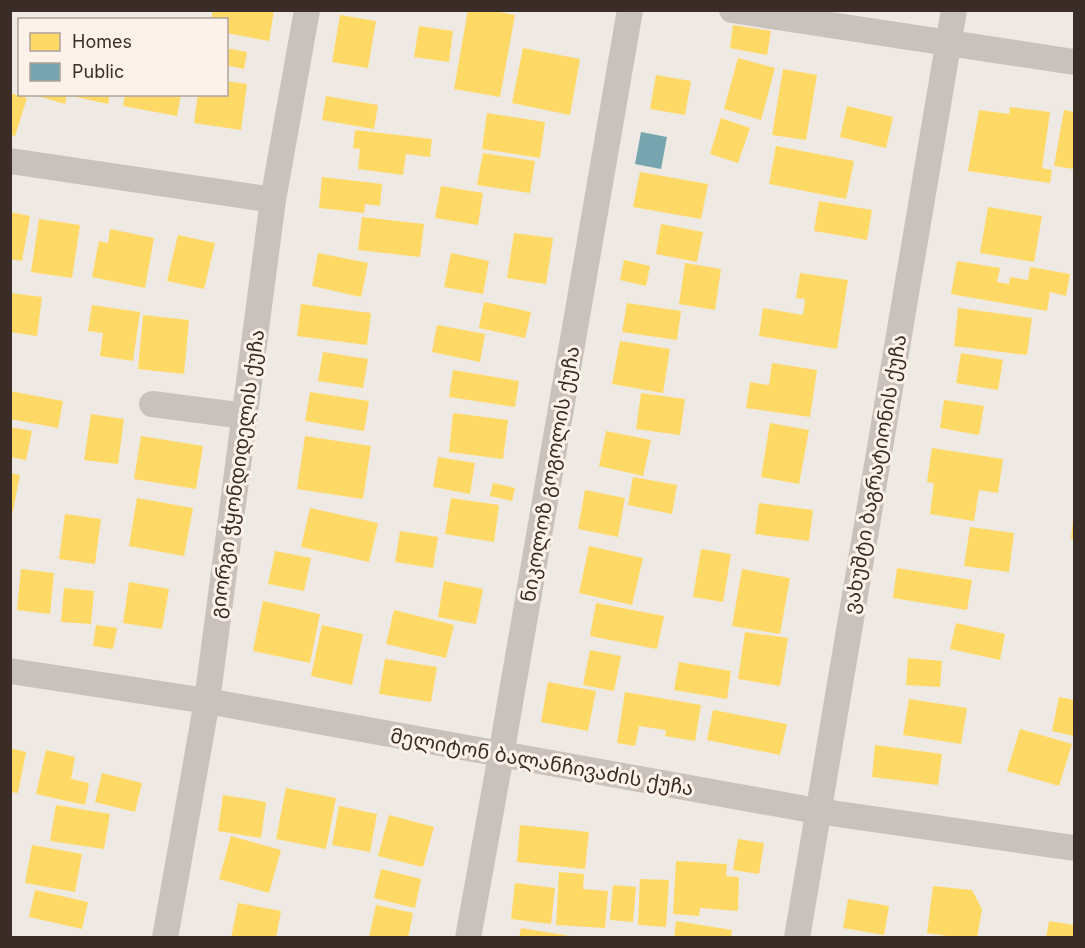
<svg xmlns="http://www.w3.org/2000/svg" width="1085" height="948" font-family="Inter,'Noto Sans Georgian',sans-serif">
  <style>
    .homes { fill: #ffd966 }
    .public { fill: #76a5af }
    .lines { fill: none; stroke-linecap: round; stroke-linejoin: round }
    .minor { stroke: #c9c1bb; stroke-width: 26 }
    .labels { text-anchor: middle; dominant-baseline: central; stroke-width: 6; stroke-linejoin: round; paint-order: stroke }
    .street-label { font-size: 20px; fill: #3a2d28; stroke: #fcf2ea }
  </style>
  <rect width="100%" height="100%" fill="#efe9e3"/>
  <!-- homes -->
  <g class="homes">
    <path d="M213,10H274L269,41L226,33V20H211Z"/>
    <path d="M468,10H489L515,15L500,97L454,89Z"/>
    <path d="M340,15L376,21L368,68L332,62Z"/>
    <path d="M733,25L771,31L767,55L730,48Z"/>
    <path d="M419,26L453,31L449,62L414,57Z"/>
    <path d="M226,48L247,52L244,69L226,65Z"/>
    <path d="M523,48L580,59L570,115L512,103Z"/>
    <path d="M738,58L775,68L761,120L724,109Z"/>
    <path d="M783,69L817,75L806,140L772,135Z"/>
    <path d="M656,75L691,81L685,115L650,109Z"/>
    <path d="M226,81L247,84L241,130L194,123L198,94H226Z"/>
    <path d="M10,93L27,98L15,136L10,135Z"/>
    <path d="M31,94H67L65,104Z"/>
    <path d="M77,94H110L108,104L76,97Z"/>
    <path d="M125,94H181L177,116L123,106Z"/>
    <path d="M326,96L378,105L374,129L322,120Z"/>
    <path d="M847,106L893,117L886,148L840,137Z"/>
    <path d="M1010,107L1050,112L1042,168L1052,170L1050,183L968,171L979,110L1009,114Z"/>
    <path d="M1064,110L1074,112V169L1054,166Z"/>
    <path d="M487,113L545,122L540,158L482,149Z"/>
    <path d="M721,118L750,128L738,163L710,154Z"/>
    <path d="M355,130L432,139L430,157L406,154L403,175L358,169L360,149L353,148Z"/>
    <path d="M776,146L854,161L846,199L769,184Z"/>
    <path d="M483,153L535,161L530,193L477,185Z"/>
    <path d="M640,172L708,184L701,219L633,207Z"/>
    <path d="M322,177L382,184L380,206L365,204L364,213L319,208Z"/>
    <path d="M441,186L483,193L478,225L435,218Z"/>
    <path d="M819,201L872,210L867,240L814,231Z"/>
    <path d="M988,207L1042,216L1034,262L980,253Z"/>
    <path d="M10,212L30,216L22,261L10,259Z"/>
    <path d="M362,217L424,224L420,257L358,250Z"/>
    <path d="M39,219L80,225L72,278L31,272Z"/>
    <path d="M661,224L703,232L697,262L656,254Z"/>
    <path d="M110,229L154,238L145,288L92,277L99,241L108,243Z"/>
    <path d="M514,233L553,238L546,284L507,278Z"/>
    <path d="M178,235L215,243L204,289L167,281Z"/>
    <path d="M318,253L368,263L361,297L312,286Z"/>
    <path d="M451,253L489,261L483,294L444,287Z"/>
    <path d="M624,260L650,266L646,286L620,280Z"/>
    <path d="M957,261L1000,268L997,282L1009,284L1010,277L1028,280L1030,267L1070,274L1066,296L1050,292L1047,311L951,294Z"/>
    <path d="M685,263L721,269L715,310L679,304Z"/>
    <path d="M800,273L848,280L837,349L759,336L763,308L803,315L805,299L796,298Z"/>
    <path d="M10,293L42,297L37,336L10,332Z"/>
    <path d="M484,302L531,312L525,338L479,328Z"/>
    <path d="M627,303L681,311L677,340L622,332Z"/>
    <path d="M301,304L371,313L367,345L297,336Z"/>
    <path d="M92,305L140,312L133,361L100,356L103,333L88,331Z"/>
    <path d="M958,308L1032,318L1027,355L954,346Z"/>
    <path d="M143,315L189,320L184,374L138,369Z"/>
    <path d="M437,325L485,334L480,362L432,352Z"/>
    <path d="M620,341L670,349L663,393L612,384Z"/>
    <path d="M323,352L368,359L363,388L318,381Z"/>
    <path d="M961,353L1003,360L998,390L956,383Z"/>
    <path d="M772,363L817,370L810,417L746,408L750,382L769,385Z"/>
    <path d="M453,370L519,381L515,407L449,397Z"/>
    <path d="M10,391L63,401L58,428L10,419Z"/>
    <path d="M310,392L369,401L364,431L305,421Z"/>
    <path d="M641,393L685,399L680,435L636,429Z"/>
    <path d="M944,400L984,406L979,435L940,428Z"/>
    <path d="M453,413L508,420L503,459L449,452Z"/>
    <path d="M91,414L124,419L118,464L84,460Z"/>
    <path d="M770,423L809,430L799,484L761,477Z"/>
    <path d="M10,427L32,431L26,460L10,457Z"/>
    <path d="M606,431L651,440L643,476L599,466Z"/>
    <path d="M141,436L203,446L196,489L134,479Z"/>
    <path d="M305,436L371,446L363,499L297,489Z"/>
    <path d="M932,448L1003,459L998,493L979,490L974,521L930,514L934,483L927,482Z"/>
    <path d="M438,457L475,463L470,494L433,487Z"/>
    <path d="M10,473L20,475L12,515H10Z"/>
    <path d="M633,477L677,485L672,514L628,505Z"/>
    <path d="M493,483L515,488L512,501L490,496Z"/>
    <path d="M585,490L625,498L618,537L578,529Z"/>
    <path d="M137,498L193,508L184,556L129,546Z"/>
    <path d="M451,498L499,505L494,542L445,534Z"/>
    <path d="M759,503L813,510L809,541L755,534Z"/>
    <path d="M310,508L378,523L369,562L301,547Z"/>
    <path d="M65,514L101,519L95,564L59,559Z"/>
    <path d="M1073,519H1074V539H1071Z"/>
    <path d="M970,527L1014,533L1009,572L964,566Z"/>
    <path d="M400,531L438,537L433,568L395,562Z"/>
    <path d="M589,546L643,558L632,605L579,593Z"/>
    <path d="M701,549L731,554L723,602L693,597Z"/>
    <path d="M275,551L311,558L304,591L268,584Z"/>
    <path d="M897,568L972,580L967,610L893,598Z"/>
    <path d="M21,569L54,573L50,614L17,610Z"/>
    <path d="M742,569L790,578L780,634L732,626Z"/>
    <path d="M444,581L483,589L476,624L438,617Z"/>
    <path d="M129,582L169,589L162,629L123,623Z"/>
    <path d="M64,588L94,591L91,624L61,622Z"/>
    <path d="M263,601L320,614L310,663L253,651Z"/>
    <path d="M596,603L664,616L657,649L590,636Z"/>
    <path d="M394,610L454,625L446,658L386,644Z"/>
    <path d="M956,623L1005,634L1000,660L950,649Z"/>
    <path d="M96,625L117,628L113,649L93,646Z"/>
    <path d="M322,625L363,634L352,685L311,676Z"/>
    <path d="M745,632L788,638L780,686L738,679Z"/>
    <path d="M590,650L621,656L614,691L583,685Z"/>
    <path d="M908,658L942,661L940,687L906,685Z"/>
    <path d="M385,659L437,667L431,702L379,694Z"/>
    <path d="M679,662L731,671L727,699L674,690Z"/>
    <path d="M548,682L596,691L588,731L541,722Z"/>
    <path d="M625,692L701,705L695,741L665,736L666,730L639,726L635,746L617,743Z"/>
    <path d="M1059,697L1074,700V736L1052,731Z"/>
    <path d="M909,699L967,708L961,744L903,735Z"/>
    <path d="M713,710L787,724L780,755L707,740Z"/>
    <path d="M1020,729L1072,744L1059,786L1007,771Z"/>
    <path d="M875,745L942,754L938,785L872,777Z"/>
    <path d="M10,748L26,752L18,793L10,792Z"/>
    <path d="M46,750L75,757L71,779L89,783L85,805L36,794Z"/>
    <path d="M102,773L142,783L135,812L95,802Z"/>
    <path d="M286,788L336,798L326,849L276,839Z"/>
    <path d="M223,795L266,802L261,838L218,831Z"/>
    <path d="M56,805L110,814L104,849L50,841Z"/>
    <path d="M339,806L377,814L370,852L332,845Z"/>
    <path d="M389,815L434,827L423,867L378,856Z"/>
    <path d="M520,825L589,832L585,869L517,862Z"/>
    <path d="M231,836L281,850L269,893L219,879Z"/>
    <path d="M738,839L764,843L759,874L733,870Z"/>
    <path d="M32,845L82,854L75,892L25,883Z"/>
    <path d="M676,861L727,864L726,876L739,877L738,911L700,908L699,916L673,914Z"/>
    <path d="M381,869L421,879L415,908L374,898Z"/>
    <path d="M559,872L584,874L583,889L608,891L605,928L556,925Z"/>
    <path d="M640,879L669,880L666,927L638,925Z"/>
    <path d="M515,883L555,888L551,924L511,919Z"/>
    <path d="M613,885L636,887L633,922L610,920Z"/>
    <path d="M933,886L972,890L982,909L977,938H961L927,933Z"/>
    <path d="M35,890L88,902L82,929L29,917Z"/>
    <path d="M848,899L889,906L884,935L843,928Z"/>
    <path d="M238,903L281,911L276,938H231Z"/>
    <path d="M376,905L413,913L408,938L369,937Z"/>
    <path d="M676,921L732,930L731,938H674Z"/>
    <path d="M1049,921L1074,925V938H1046Z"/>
    <path d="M521,928L570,936V938H519Z"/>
  </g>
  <!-- public -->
  <path class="public" d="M641,132L667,137L661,169L635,164Z"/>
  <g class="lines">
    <!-- minor -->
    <g class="minor">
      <path d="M732,10L1074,62"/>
      <path d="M10,161L273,200"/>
      <path d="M152,404L245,416"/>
      <path d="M10,671L207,701L817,811L1074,848"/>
      <path d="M165,938L207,701L273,200L307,10"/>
      <path d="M468,938L501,755L630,10"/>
      <path d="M797,938L954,10"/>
    </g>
  </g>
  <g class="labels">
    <!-- street labels -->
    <g class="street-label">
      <text transform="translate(237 474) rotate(-82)">გიორგი ჭყონდიდელის ქუჩა</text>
      <text transform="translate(550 474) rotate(-80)">ნიკოლოზ გოგოლის ქუჩა</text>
      <text transform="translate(875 474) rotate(-80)">ვახუშტი ბაგრატიონის ქუჩა</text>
      <text transform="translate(542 762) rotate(10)">მელიტონ ბალანჩივაძის ქუჩა</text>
    </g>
  </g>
  <!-- border -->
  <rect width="1085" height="948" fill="none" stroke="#3a2d28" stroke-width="24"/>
  <!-- legend -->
  <rect x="18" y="18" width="210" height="78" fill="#fcf2ea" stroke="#aea39c" stroke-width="1.5"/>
  <rect x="30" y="33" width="30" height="18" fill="#ffd966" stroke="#aea39c" stroke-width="1.5"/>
  <text x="72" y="48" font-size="18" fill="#3a2d28">Homes</text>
  <rect x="30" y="63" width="30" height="18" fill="#76a5af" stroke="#aea39c" stroke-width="1.5"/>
  <text x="72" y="78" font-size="18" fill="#3a2d28">Public</text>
</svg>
